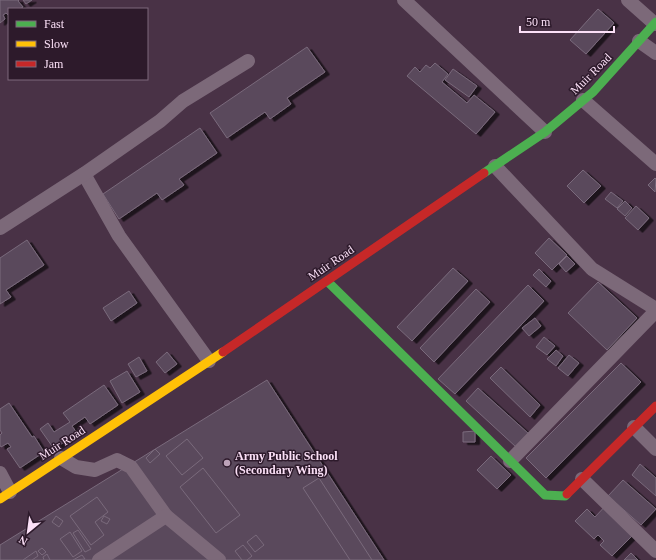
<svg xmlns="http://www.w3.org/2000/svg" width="656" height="560" font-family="Georgia,serif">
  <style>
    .building { fill: #5a4a5c; stroke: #7a6a7c; filter: url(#shadow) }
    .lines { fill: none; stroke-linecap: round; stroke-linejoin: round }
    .street { stroke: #7c6979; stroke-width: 14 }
    .fast { stroke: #4caf50; stroke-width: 9 }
    .slow { stroke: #ffc107; stroke-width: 9 }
    .jam { stroke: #c62828; stroke-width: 9 }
    .poi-dot { fill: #bda3b9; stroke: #2d1a2b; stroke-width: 1.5 }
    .labels { text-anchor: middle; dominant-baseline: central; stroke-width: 3; stroke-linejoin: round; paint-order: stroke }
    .street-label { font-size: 12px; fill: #fbe0f7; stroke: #2d1a2b }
    .poi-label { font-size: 12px; font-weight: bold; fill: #fbe0f7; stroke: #2d1a2b; text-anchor: start }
  </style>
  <defs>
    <filter id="shadow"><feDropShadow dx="4.5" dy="2.5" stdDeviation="0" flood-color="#0009"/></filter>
  </defs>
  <rect width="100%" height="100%" fill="#493246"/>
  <!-- building -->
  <g class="building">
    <path d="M0,0H19L18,1L23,7L20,9H9V15H8L6,13L3,15L5,19L0,23Z"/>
    <path d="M23,0H32L26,4Z"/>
    <path d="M598,9L614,23L586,54L570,40Z"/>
    <path d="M307,47L325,72L287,98L291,104L270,119L265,112L227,138L210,113Z"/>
    <path d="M435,63L448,74L442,82L467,103L474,95L495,112L476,134L407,76L415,67L420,72L426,65L430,68Z"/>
    <path d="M453,69L477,86L469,97L445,80Z"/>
    <path d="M200,128L217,153L179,179L184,185L162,200L157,193L119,219L103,194Z"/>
    <path d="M583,170L601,186L584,203L567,186Z"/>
    <path d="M655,178L656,179L655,192L648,185Z"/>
    <path d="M611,192L623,201L617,208L605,199Z"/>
    <path d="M625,201L632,208L625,216L617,209Z"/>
    <path d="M636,206L649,218L638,230L625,218Z"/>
    <path d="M549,238L567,255L552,270L535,253Z"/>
    <path d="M27,240L44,265L6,290L11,297L0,304V258Z"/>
    <path d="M567,256L575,264L566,272L559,264Z"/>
    <path d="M453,268L468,281L412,341L397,327Z"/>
    <path d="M539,269L551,281L546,287L533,275Z"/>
    <path d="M598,282L637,318L607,350L568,313Z"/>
    <path d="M528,285L544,301L455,394L438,379Z"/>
    <path d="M476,289L490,302L434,362L420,348Z"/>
    <path d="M129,291L137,303L111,321L103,308Z"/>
    <path d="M535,318L541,326L529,336L522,328Z"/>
    <path d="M544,337L555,346L547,355L536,347Z"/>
    <path d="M556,350L563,356L556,366L547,359Z"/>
    <path d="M167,352L177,364L165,373L156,362Z"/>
    <path d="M569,355L579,363L568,376L558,368Z"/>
    <path d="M139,357L147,371L136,377L128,364Z"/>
    <path d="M621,363L641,382L546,478L526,458Z"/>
    <path d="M501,367L540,405L530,417L490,378Z"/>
    <path d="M127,371L140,392L122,403L110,381Z"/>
    <path d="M267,380L384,560H0V545Z"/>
    <path d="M104,385L118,405L90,424L85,417L72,426L77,433L54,449L40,429L48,423L54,432L70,422L63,413Z"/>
    <path d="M478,388L529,434L516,447L466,401Z"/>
    <path d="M9,403L32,437L34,436L44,452L20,468L7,449L11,447L8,443L1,447L0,445V435L2,433L0,430V409Z"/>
    <path d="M475,431V442H463V432Z"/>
    <path d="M187,439L203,458L182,475L166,456Z"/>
    <path d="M155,449L160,454L150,463L146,458Z"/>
    <path d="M491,456L511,475L497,489L477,470Z"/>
    <path d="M640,464L656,478V496L632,475Z"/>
    <path d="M203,468L240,515L216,533L180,487Z"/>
    <path d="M319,478L372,560H350L303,488Z"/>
    <path d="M623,480L656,509L641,525L608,496Z"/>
    <path d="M97,497L108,512L95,522L104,535L91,545L70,516Z"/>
    <path d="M609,502L633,535L612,556L600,545L604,541L598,535L594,539L575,521L587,509L595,517Z"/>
    <path d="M56,516L63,521L59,527L52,522Z"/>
    <path d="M104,516L110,519L107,524L101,521Z"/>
    <path d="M78,530L91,549L85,552L73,533Z"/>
    <path d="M70,532L82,551L73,557L60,539Z"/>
    <path d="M256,535L264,545L255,552L247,542Z"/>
    <path d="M243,545L252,556L247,560H242L235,551Z"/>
    <path d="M42,548L46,552L42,555L38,551Z"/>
    <path d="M36,551L38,556L32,560H23Z"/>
    <path d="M631,553L638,560H624Z"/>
    <path d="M47,554L50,560H44L43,557Z"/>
    <path d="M82,555L85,559L73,560Z"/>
  </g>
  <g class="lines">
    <!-- street -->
    <g class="street">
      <path d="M404,0L545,132"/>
      <path d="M628,0L655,24"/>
      <path d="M639,41L656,53"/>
      <path d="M583,100L656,164"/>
      <path d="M495,166L592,269L656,309"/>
      <path d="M84,174L119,236L209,361"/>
      <path d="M0,228L84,174L160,121L183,101L248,61"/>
      <path d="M634,427L656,449"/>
      <path d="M61,458L76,467L95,470L117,460L131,467L166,516L99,560"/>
      <path d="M510,461L656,311"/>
      <path d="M0,473L10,492"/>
      <path d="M582,479L656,551"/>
      <path d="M166,516L219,560"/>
    </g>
    <!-- fast -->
    <g class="fast">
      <path d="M484,173L545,132L593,92L656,22"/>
      <path d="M327,281L545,495L565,496L567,494"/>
    </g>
    <!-- slow -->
    <path class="slow" d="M0,499L223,352"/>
    <!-- jam -->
    <g class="jam">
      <path d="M223,352L484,173"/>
      <path d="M567,494L656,406"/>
    </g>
  </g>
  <!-- markers -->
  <circle class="poi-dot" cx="227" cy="463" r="4"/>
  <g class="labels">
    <!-- street labels -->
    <g class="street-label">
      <text transform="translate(591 74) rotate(-45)">Muir Road</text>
      <text transform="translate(331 263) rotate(-34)">Muir Road</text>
      <text transform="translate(62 443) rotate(-33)">Muir Road</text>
    </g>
    <!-- poi labels -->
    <g class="poi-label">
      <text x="235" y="456">Army Public School<tspan x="235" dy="14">(Secondary Wing)</tspan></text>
    </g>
  </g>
  <!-- legend -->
  <rect x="8" y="8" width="140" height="72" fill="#2d1a2b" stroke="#7f697d"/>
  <rect x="16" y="21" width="20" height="6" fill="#4caf50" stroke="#7f697d"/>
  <text x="44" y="28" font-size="12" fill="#fbe0f7">Fast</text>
  <rect x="16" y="41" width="20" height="6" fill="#ffc107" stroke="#7f697d"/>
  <text x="44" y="48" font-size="12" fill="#fbe0f7">Slow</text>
  <rect x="16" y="61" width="20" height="6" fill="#c62828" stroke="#7f697d"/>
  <text x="44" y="68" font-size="12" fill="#fbe0f7">Jam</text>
  <!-- north arrow -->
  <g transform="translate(28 532) rotate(209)" stroke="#2d1a2b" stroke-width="3" paint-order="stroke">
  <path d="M0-3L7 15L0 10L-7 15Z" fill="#fbe0f7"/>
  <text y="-6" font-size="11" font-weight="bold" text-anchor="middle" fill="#fbe0f7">N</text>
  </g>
  <!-- scale -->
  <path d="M520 26v6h94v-6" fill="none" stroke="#fbe0f7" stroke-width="2"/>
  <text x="526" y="26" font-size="12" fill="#fbe0f7" stroke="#2d1a2b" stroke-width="3" paint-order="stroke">50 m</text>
</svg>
